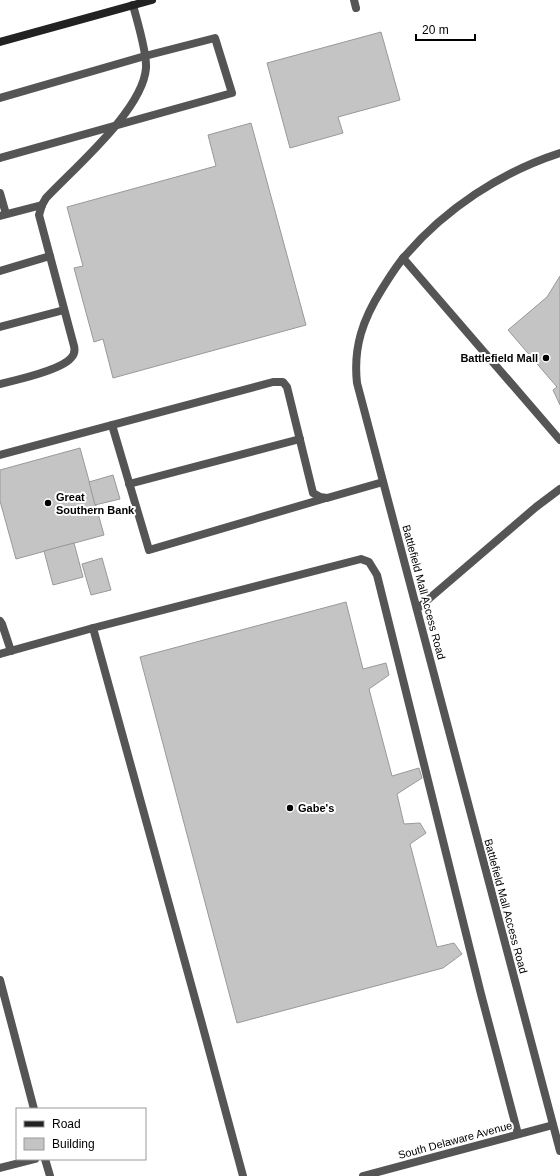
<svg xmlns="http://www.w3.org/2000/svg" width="560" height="1176" font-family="Arial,sans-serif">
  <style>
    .building { fill: #c4c4c4; stroke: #999 }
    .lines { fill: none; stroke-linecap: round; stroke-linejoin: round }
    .lane { stroke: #555; stroke-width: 8 }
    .street { stroke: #555; stroke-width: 8 }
    .secondary { stroke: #222; stroke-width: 8 }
    .poi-dot { fill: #000; stroke: #fff; stroke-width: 1.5 }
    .labels { text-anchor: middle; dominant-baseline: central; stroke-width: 4; stroke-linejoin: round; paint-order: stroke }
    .poi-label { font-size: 11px; font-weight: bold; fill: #000; stroke: #fff; text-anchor: start }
    .street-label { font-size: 11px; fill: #000; stroke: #fff }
  </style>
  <rect width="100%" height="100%" fill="#fff"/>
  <!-- building -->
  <g class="building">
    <path d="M381,32L400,100L338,117L343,133L290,148L267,63Z"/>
    <path d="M251,123L306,325L113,378L103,339L94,342L74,268L83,266L67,207L216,166L208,135Z"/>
    <path d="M560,276V405L553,390L557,387L508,330L547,297Z"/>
    <path d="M80,448L104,535L16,559L0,501V470Z"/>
    <path d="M113,475L120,499L95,505L89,482Z"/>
    <path d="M74,543L83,577L53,585L44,551Z"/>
    <path d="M102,558L111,590L91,595L82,564Z"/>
    <path d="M346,602L363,669L386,663L389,675L369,689L392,776L419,768L422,778L397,794L404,824L420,823L426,833L410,844L437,947L454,943L462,954L443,968L237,1023L140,657Z"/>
  </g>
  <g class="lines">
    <!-- lane -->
    <g class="lane">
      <path d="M354,0L356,8"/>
      <path d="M0,98L145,56L215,38L232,93L0,158"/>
      <path d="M0,193L6,214"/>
      <path d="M0,216L42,205"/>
      <path d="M0,271L50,256"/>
      <path d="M0,327L64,310"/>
      <path d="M0,384C17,380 61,370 71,358C75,354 75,350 74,346L39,215L42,205L46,198C74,168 143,110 146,68C147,52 137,21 133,5"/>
      <path d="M112,425L149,550L326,498"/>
      <path d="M0,455L273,382H283L287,387L313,493L320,497L327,498L383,482"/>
      <path d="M129,484L300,439"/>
      <path d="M0,621L2,624L11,651"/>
      <path d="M0,654L93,628"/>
      <path d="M0,980L34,1109"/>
      <path d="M45,1159L50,1176"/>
      <path d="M0,1168L35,1159"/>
      <path d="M243,1176L202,1024L93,628L361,559L369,562L377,575L481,994L518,1134"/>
    </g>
    <!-- street -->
    <g class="street">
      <path d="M560,153C501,172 445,209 405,256C396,266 389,278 382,289C363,319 353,347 357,383L560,1151"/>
      <path d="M403,258L560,440"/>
      <path d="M417,609L536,507L560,489"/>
      <path d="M363,1176L553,1125"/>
    </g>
    <!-- secondary -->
    <path class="secondary" d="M0,42L152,0"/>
  </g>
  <!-- markers -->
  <g class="poi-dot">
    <circle cx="546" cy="358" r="4"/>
    <circle cx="48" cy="503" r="4"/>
    <circle cx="290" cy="808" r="4"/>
  </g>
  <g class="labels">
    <!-- poi labels -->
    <g class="poi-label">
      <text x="538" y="358" text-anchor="end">Battlefield Mall</text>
      <text x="56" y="497">Great<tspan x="56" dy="13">Southern Bank</tspan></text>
      <text x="298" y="808">Gabe's</text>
    </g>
    <!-- street labels -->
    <g class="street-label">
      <text transform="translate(424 592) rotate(75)">Battlefield Mall Access Road</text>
      <text transform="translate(506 906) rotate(75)">Battlefield Mall Access Road</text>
      <text transform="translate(455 1140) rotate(-15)">South Delaware Avenue</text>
    </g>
  </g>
  <!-- legend -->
  <rect x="16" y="1108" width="130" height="52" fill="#ffffff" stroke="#999999"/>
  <rect x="24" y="1121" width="20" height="6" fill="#222222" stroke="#999999"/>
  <text x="52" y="1128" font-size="12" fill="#000000">Road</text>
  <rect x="24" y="1138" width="20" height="12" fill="#c4c4c4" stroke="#999999"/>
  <text x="52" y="1148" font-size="12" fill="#000000">Building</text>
  <!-- scale -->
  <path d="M416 34v6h59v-6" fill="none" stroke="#000000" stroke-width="2"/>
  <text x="422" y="34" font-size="12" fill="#000000" stroke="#ffffff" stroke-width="3" paint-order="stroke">20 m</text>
</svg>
